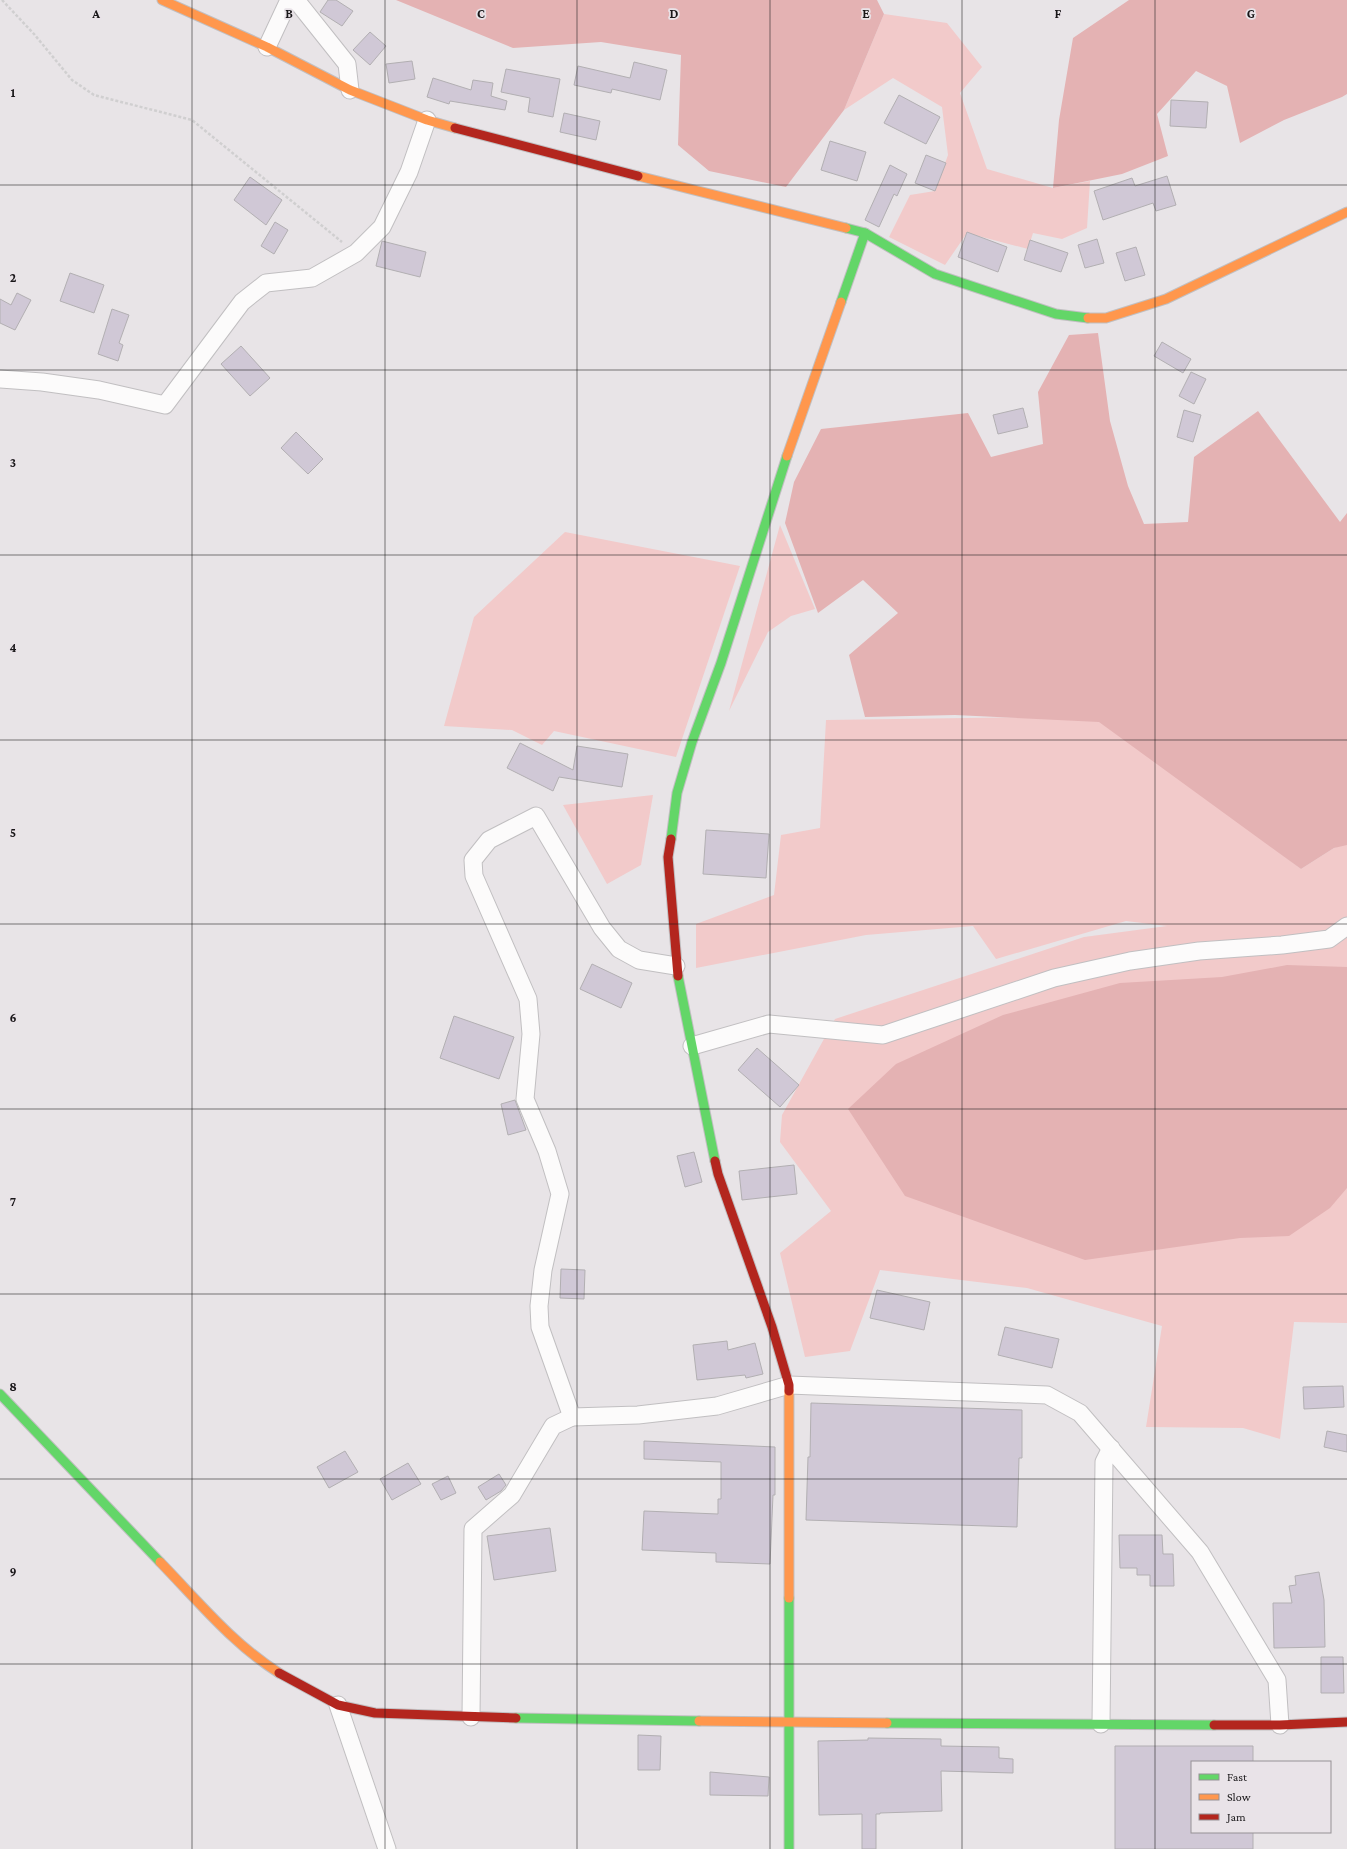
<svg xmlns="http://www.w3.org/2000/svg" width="1347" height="1849" font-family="'Crimson Pro',serif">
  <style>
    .green { fill: #f2caca }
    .forest { fill: #e4b2b3 }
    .building { fill: #d0c8d6; stroke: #b2afb2 }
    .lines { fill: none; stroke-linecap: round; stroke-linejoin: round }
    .street-casing { stroke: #c1bfc1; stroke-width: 19 }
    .fast-casing { stroke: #c1bfc1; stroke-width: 11 }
    .slow-casing { stroke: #c1bfc1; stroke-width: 11 }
    .jam-casing { stroke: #c1bfc1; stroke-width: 11 }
    .path { stroke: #d0cfd0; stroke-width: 2.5; stroke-dasharray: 3 2; stroke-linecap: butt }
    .street { stroke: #fcfbfb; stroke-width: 17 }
    .fast { stroke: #63d668; stroke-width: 9 }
    .slow { stroke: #ff974d; stroke-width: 9 }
    .jam { stroke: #b3261e; stroke-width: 9 }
    .grid { fill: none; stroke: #181618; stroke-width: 1; stroke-opacity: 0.55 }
    .grid-label { font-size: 13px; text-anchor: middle; font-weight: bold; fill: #181618; stroke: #e9e3e8; stroke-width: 3.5; stroke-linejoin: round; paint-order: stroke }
  </style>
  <rect width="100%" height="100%" fill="#e8e4e7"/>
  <!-- green -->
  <g class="green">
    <path d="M884,14L947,23L982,67L960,93L987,169L1053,188L1090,181L1087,228L1062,239L1033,233L1028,249L967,233L945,265L889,237L910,195L935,191L948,155L942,107L893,78L844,110Z"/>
    <path d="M780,525L815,609L791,616L768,632L729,711Z"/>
    <path d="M565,532L740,566L676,757L554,731L542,745L512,730L444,726L474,617Z"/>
    <path d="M1102,716L1301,869L1334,848L1347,843V1323L1294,1322L1280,1439L1243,1428L1146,1427L1162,1326L1027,1288L880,1270L850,1351L805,1357L780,1253L831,1211L780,1142L782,1115L835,1019L1084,937L1167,926L1126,921L996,959L973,926L866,935L696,968V924L774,895L781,835L820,828L826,720Z"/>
    <path d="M653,795L641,865L607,884L563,805Z"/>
  </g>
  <!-- forest -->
  <g class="forest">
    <path d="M396,0H877L884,14L844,110L786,187L709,171L678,145L681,55L601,42L513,48Z"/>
    <path d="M1129,0H1347V94L1342,97L1284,120L1240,143L1227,86L1196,71L1157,114L1168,156L1122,174L1053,188L1059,120L1073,38Z"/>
    <path d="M1098,333L1110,421L1128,486L1144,524L1188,522L1194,457L1258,411L1340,522L1347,513V845L1334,848L1301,869L1099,722L955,715L865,717L849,655L898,613L863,580L818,613L785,523L794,482L821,429L968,413L991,457L1043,444L1038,392L1069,335Z"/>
    <path d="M1287,965L1347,967V1188L1330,1208L1289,1236L1240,1238L1085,1260L905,1196L848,1109L896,1064L1003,1015L1120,983L1222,977Z"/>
  </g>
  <!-- building -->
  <g class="building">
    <path d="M328,0H336L353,11L342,26L320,12Z"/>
    <path d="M370,32L386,46L370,65L353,50Z"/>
    <path d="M412,61L415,79L389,83L386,64Z"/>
    <path d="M634,62L667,70L660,100L612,89L611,93L574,85L578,66L630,78Z"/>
    <path d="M506,69L560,79L553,117L528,112L530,98L501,92Z"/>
    <path d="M433,78L471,90L473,80L493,83L491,96L507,101L505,110L450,101L449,104L427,97Z"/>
    <path d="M899,95L940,117L926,144L884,123Z"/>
    <path d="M1171,100L1208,102L1206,128L1170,126Z"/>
    <path d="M564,113L600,121L596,140L560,132Z"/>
    <path d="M830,141L866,152L857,181L821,170Z"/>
    <path d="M926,155L946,163L935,191L915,183Z"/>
    <path d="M890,165L907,174L897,196L894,194L879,227L865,220Z"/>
    <path d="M1167,176L1176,205L1156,211L1153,203L1103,220L1094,191L1132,178L1135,186Z"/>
    <path d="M250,177L282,200L266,225L234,200Z"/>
    <path d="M275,222L288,230L274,254L261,246Z"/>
    <path d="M967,232L1007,247L998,272L958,257Z"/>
    <path d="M1097,239L1104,263L1085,268L1078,245Z"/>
    <path d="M1030,240L1068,253L1061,272L1024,260Z"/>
    <path d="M382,241L426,252L420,277L376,266Z"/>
    <path d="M1136,247L1145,275L1125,281L1116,253Z"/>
    <path d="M70,273L104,285L94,313L60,301Z"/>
    <path d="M17,293L31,300L15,330L0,323V299L11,305Z"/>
    <path d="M112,309L129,315L119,343L123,345L118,361L98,354Z"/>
    <path d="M1162,342L1191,359L1183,373L1154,356Z"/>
    <path d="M241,346L270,378L250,396L221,364Z"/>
    <path d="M1191,372L1206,379L1194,404L1179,396Z"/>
    <path d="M1023,408L1028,427L998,434L993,415Z"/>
    <path d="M1184,410L1201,415L1193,442L1177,437Z"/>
    <path d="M296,432L323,459L308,474L281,448Z"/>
    <path d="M520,743L573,770L577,746L628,754L622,787L559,777L553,791L507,768Z"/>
    <path d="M706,830L769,834L766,878L703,874Z"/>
    <path d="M592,964L632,983L621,1008L580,989Z"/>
    <path d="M454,1016L514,1037L499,1079L440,1058Z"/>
    <path d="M757,1048L799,1085L780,1107L738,1070Z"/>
    <path d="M515,1100L526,1130L508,1135L501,1104Z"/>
    <path d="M694,1152L702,1182L685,1187L677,1156Z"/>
    <path d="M794,1165L797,1194L742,1200L739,1171Z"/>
    <path d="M561,1269L585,1270L584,1299L560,1298Z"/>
    <path d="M877,1290L930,1302L924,1330L870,1318Z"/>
    <path d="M1005,1327L1059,1339L1052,1368L998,1355Z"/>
    <path d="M727,1341L728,1350L755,1343L763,1374L746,1378L745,1375L697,1380L693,1345Z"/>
    <path d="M1343,1386L1344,1407L1304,1409L1303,1387Z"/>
    <path d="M811,1403L1022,1410V1458H1019L1017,1527L806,1520L808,1457H810Z"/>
    <path d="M1327,1431L1347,1435V1452L1324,1447Z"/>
    <path d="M644,1441L775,1447V1495H773L770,1564L716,1562V1553L642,1550L644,1511L718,1514V1499H721V1462L644,1459Z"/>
    <path d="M345,1451L358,1472L329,1488L317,1467Z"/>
    <path d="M408,1463L421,1484L392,1500L380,1479Z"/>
    <path d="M499,1474L506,1485L501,1491L486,1500L478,1487Z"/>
    <path d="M448,1476L456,1493L441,1500L432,1484Z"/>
    <path d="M550,1528L556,1571L494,1580L487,1536Z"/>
    <path d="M1119,1535H1162L1163,1554H1173L1174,1586H1150V1575H1137V1568H1120Z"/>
    <path d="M1319,1572L1324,1600L1325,1647L1274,1648L1273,1603H1292L1289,1586L1296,1585L1295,1576Z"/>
    <path d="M1321,1657H1343L1344,1693H1321Z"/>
    <path d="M638,1735L661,1736L660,1770H638Z"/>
    <path d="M868,1738L941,1739V1746L999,1747V1758L1013,1759V1773L941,1771L942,1811L880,1813V1814H876V1849H862V1814L819,1815L818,1741L868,1740Z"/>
    <path d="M1115,1746H1253V1762H1192V1832H1253V1849H1115Z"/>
    <path d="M710,1772L769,1777L768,1796L710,1795Z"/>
  </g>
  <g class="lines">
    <defs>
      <g id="street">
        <path d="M296,0L347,64L350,90"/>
        <path d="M267,47L289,0"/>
        <path d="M0,379L42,382L99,390L165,405L242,302L266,283L312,278L356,253L382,227L409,172L427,120"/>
        <path d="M692,1046L769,1024L883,1035L1054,978L1130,961L1199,951L1282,945L1329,939L1347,926"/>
        <path d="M572,1417L540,1327L539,1306L543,1270L560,1194L547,1151L525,1099L531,1034L528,999L474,876L473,860L489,840L536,816L602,928L619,949L639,960L676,966"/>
        <path d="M338,1705L387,1849"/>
        <path d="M471,1717L473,1529L512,1495L553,1426L572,1417L638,1415L717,1406L789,1385L1047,1395L1080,1413L1200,1552L1277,1680L1280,1725"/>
        <path d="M1101,1724L1104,1462L1111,1448"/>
      </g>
      <g id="fast">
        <path d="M846,228L865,233L935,274L1056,314L1088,318"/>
        <path d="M841,302L865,233"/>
        <path d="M671,839L677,793L692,742L721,663L787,456"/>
        <path d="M678,976L715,1161"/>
        <path d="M0,1394L160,1562"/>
        <path d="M789,1598V1849"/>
        <path d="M516,1718L699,1721"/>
        <path d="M887,1723L1214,1725"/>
      </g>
      <g id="slow">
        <path d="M162,0L267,47L350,90L427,120L455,128"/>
        <path d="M638,176L846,228"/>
        <path d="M1088,318H1106L1166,299L1347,212"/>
        <path d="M787,456L841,302"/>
        <path d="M789,1391V1598"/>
        <path d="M160,1562C198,1601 233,1644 279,1673"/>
        <path d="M699,1721L887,1723"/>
      </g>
      <g id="jam">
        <path d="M455,128L638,176"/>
        <path d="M671,839L668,857L678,976"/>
        <path d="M715,1161L718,1174L772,1327L789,1385V1391"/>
        <path d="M279,1673L338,1705L375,1713L516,1718"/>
        <path d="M1214,1725H1280L1347,1722"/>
      </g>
    </defs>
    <!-- street casing -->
    <use href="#street" class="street-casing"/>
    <!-- fast casing -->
    <use href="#fast" class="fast-casing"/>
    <!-- slow casing -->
    <use href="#slow" class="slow-casing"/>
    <!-- jam casing -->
    <use href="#jam" class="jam-casing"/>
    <!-- path -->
    <path class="path" d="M2,0L34,34L72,80L94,95L192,120L342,242"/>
    <!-- street -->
    <use href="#street" class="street"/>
    <!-- fast -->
    <use href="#fast" class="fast"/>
    <!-- slow -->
    <use href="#slow" class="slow"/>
    <!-- jam -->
    <use href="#jam" class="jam"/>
  </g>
  <!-- grid -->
  <path class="grid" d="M192,0V1849M385,0V1849M577,0V1849M770,0V1849M962,0V1849M1155,0V1849M0,185H1347M0,370H1347M0,555H1347M0,740H1347M0,924H1347M0,1109H1347M0,1294H1347M0,1479H1347M0,1664H1347"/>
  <g class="grid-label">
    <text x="96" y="18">A</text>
    <text x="289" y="18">B</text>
    <text x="481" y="18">C</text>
    <text x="674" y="18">D</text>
    <text x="866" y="18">E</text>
    <text x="1058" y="18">F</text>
    <text x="1251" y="18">G</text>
    <text x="13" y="97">1</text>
    <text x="13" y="282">2</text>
    <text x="13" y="467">3</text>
    <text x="13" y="652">4</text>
    <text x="13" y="837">5</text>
    <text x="13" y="1022">6</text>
    <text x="13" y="1206">7</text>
    <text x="13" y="1391">8</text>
    <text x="13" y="1576">9</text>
  </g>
  <!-- legend -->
  <rect x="1191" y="1761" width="140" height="72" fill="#e9e3e8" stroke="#959195"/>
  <rect x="1199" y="1774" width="20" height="6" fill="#63d668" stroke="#959195"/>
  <text x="1227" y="1781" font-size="12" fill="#181618">Fast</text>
  <rect x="1199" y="1794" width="20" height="6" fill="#ff974d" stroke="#959195"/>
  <text x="1227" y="1801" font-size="12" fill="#181618">Slow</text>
  <rect x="1199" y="1814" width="20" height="6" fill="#b3261e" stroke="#959195"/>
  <text x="1227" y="1821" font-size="12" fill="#181618">Jam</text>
</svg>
